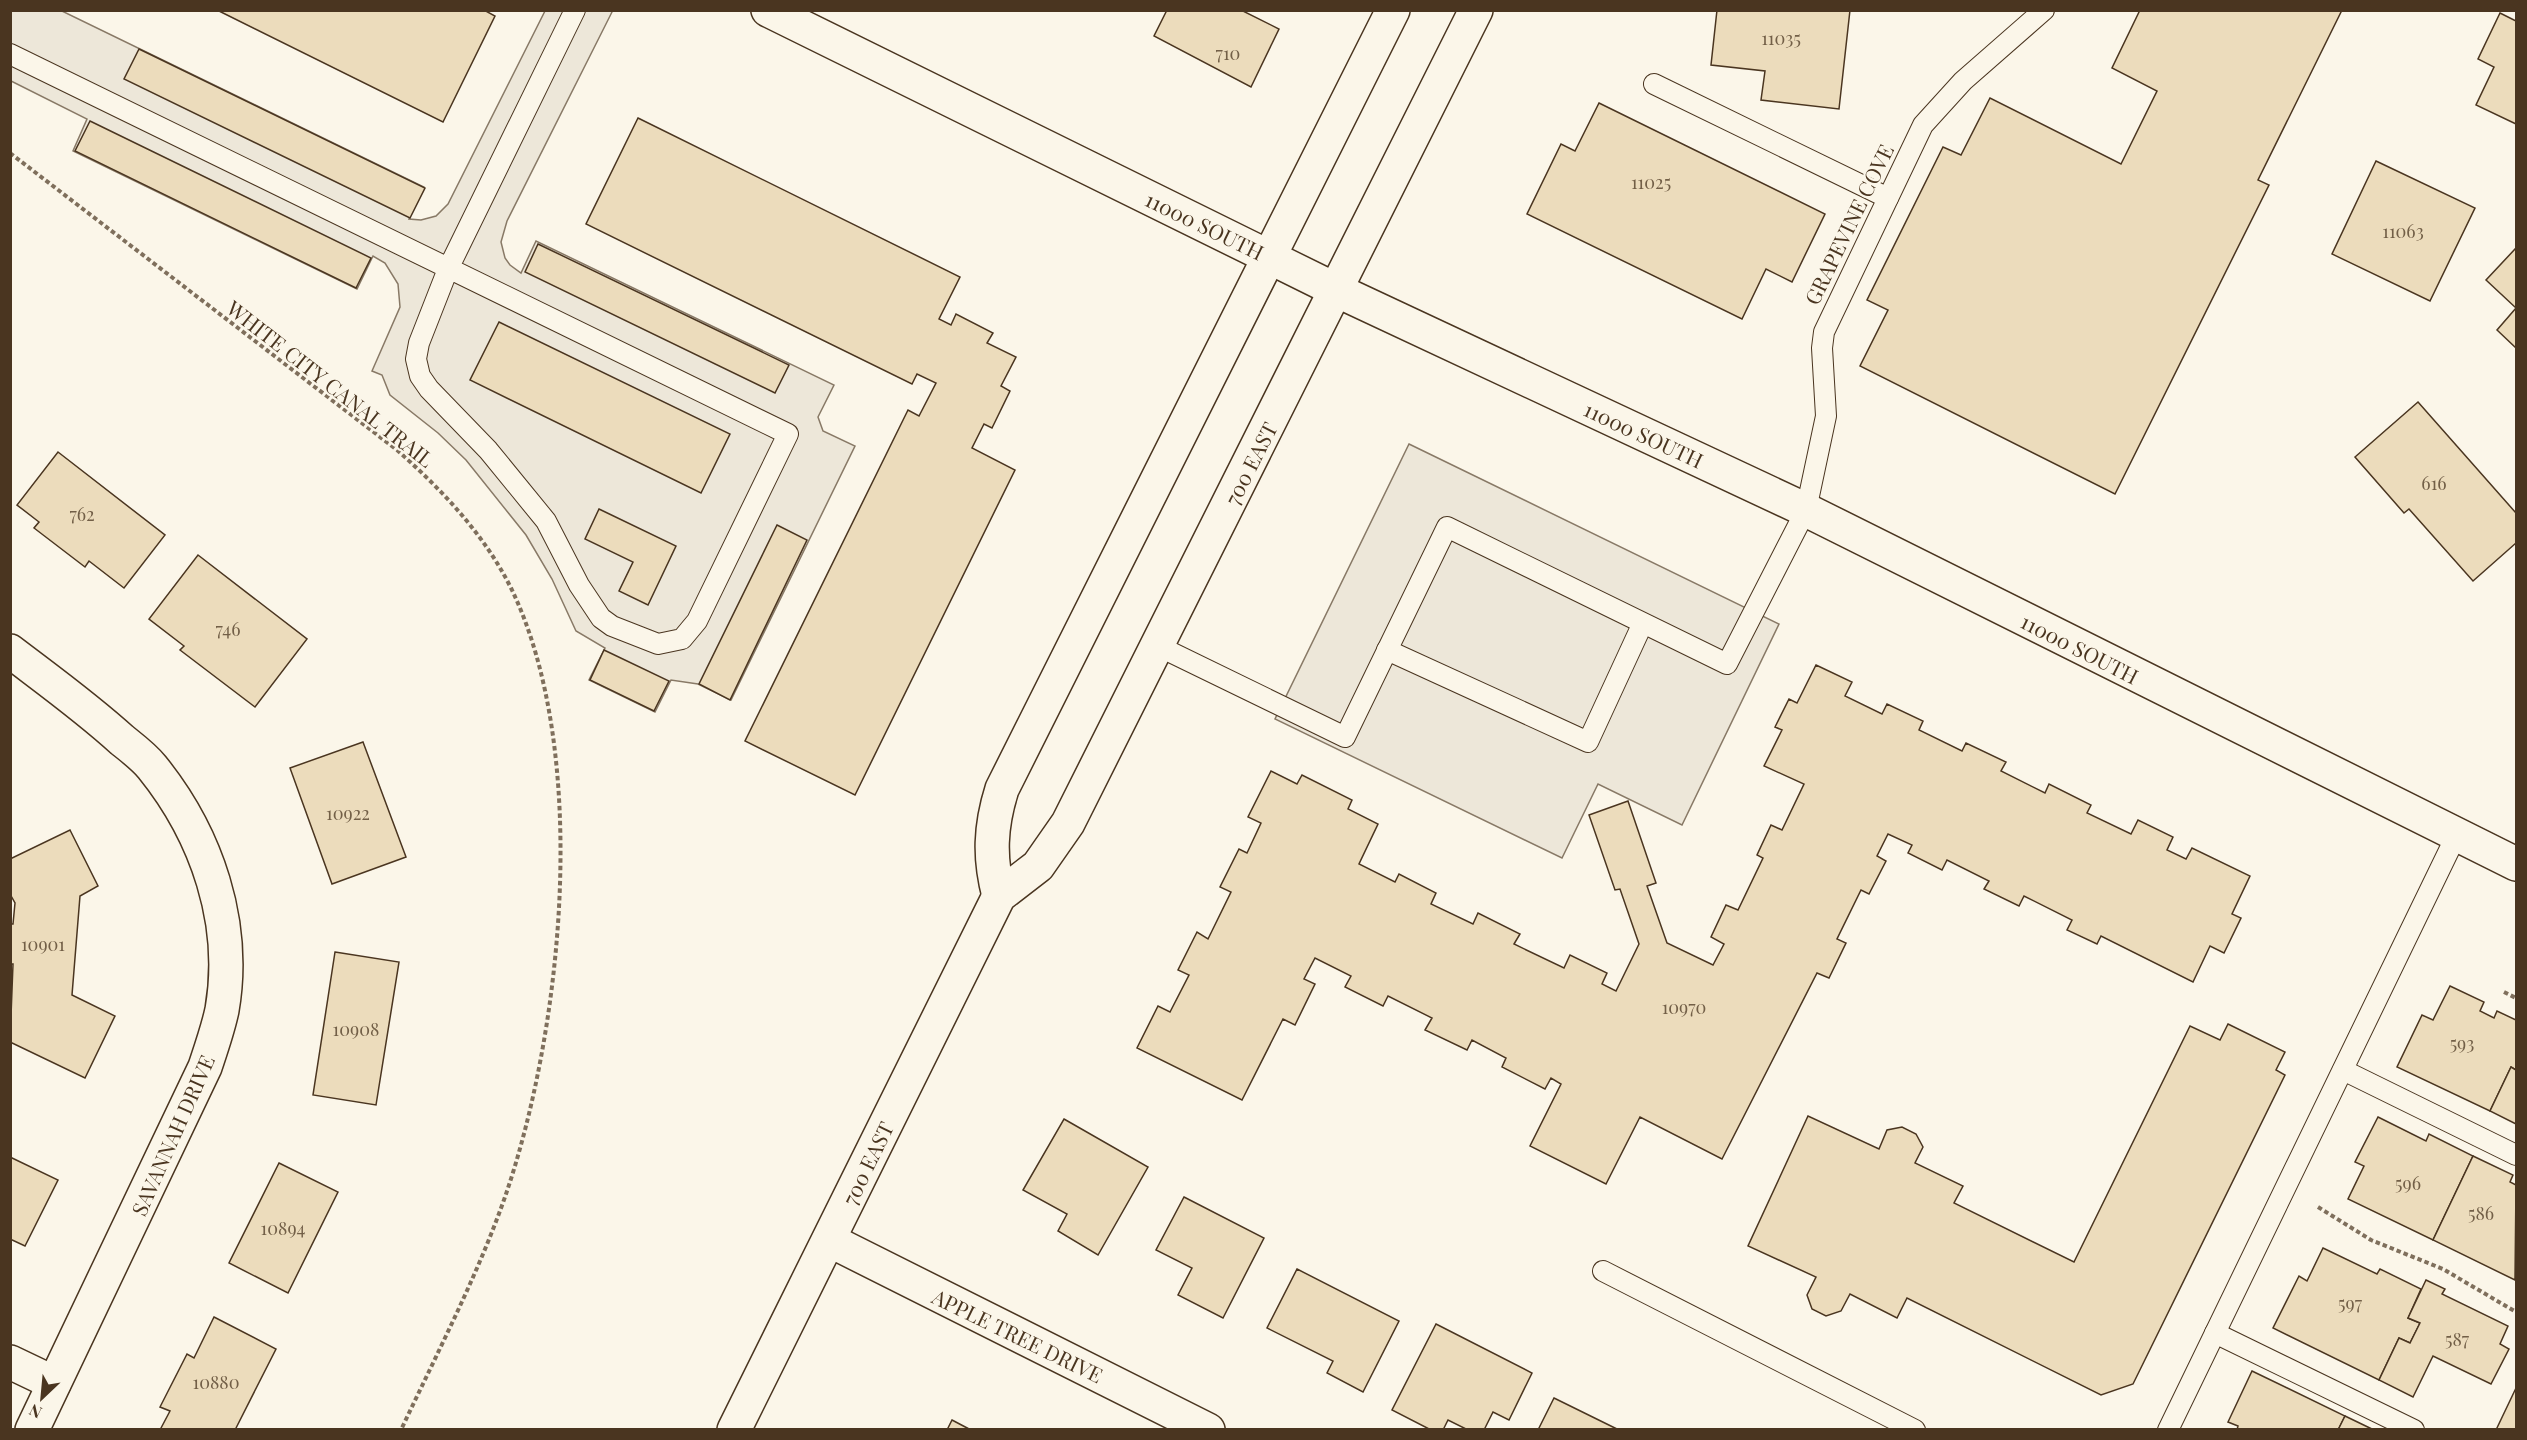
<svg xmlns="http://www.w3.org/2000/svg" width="2527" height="1440" font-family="'Playfair Display',serif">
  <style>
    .parking { fill: #ede7d9; stroke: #887966; stroke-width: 1.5 }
    .building { fill: #ecdcbc; stroke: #4a3520; stroke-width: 1.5 }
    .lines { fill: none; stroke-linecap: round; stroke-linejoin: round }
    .service-casing { stroke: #4a3520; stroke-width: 22 }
    .minor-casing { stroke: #4a3520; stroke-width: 36 }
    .tertiary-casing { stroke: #4a3520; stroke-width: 36 }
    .primary-casing { stroke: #4a3520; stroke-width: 36 }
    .path { stroke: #7f6f5c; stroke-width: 4; stroke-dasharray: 4.5 3; stroke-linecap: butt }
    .service { stroke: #fbf6e9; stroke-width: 20 }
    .minor { stroke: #fbf6e9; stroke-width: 33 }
    .tertiary { stroke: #fbf6e9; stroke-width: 33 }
    .primary { stroke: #fbf6e9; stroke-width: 33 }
    .labels { text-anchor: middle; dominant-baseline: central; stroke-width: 4.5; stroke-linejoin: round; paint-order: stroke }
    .number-label { font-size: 18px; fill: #725f47 }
    .street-label { font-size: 21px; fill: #4a3520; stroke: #fbf6e9 }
  </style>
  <rect width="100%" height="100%" fill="#fbf6e9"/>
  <!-- parking -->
  <g class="parking">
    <path d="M610,10L612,12L507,221L501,242L505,258L510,265L521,273L536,241L834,385L818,417L823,431L855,446L731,700L698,684L671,680L655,712L589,680L605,648L576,631L552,579L526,535L466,460L438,433L390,395L382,375L372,371L400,307L398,284L385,263L373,256L357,289L73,151L87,119L11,81L10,11H62L424,187L409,219L421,220L436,216L448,204L545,11Z"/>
    <path d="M1409,444L1779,624L1682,825L1598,784L1562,858L1275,719Z"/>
  </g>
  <!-- building -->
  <g class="building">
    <path d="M217,10H484L495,16L443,122Z"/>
    <path d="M1167,10H1241L1279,29L1251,87L1154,36Z"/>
    <path d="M1717,10H1850L1839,109L1761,100L1765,71L1711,65Z"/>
    <path d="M2140,10H2342L2258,180L2269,185L2115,494L1860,366L1888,310L1867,300L1943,147L1961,155L1990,98L2121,164L2157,91L2112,68Z"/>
    <path d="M2500,13L2516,21V124L2476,105L2494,67L2478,59Z"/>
    <path d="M139,49L425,188L410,218L124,79Z"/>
    <path d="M1599,103L1825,214L1792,282L1766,269L1742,319L1527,214L1561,144L1575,151Z"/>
    <path d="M638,118L960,277L939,319L951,325L956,314L993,333L987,343L1016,357L1001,386L1010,391L992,428L984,424L972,448L1015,470L855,795L745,741L908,410L919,416L936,383L917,374L912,384L586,224Z"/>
    <path d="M90,121L371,258L356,288L75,151Z"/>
    <path d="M2376,161L2475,208L2430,301L2332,254Z"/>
    <path d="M538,244L789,365L775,393L525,272Z"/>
    <path d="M2516,248V348L2497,330L2516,308L2486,280Z"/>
    <path d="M499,322L730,434L701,493L470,380Z"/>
    <path d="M2418,402L2516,513V543L2473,581L2409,509L2404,513L2355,457Z"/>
    <path d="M58,452L165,535L124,588L89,561L85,567L34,528L39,522L17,505Z"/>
    <path d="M599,509L676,546L648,605L619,591L633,562L585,539Z"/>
    <path d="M777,525L807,540L730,700L699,684Z"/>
    <path d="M198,555L307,639L255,707L180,650L184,646L149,619Z"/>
    <path d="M604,650L669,681L654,711L590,680Z"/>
    <path d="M1816,665L1852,682L1845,696L1882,714L1887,704L1923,721L1919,730L1962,751L1966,743L2006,762L2001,771L2045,793L2049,784L2091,805L2087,813L2131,834L2138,820L2173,837L2167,850L2186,859L2192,848L2250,876L2232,914L2241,918L2224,953L2210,946L2193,982L2101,936L2097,944L2067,930L2072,920L2024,896L2019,906L1984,889L1989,881L1947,860L1942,870L1908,853L1912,845L1888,834L1877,856L1886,861L1869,894L1861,890L1837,939L1846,943L1829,978L1817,973L1722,1159L1640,1117L1606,1184L1530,1146L1561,1084L1551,1078L1545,1089L1502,1067L1506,1058L1472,1040L1467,1050L1425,1030L1432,1018L1388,996L1383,1006L1345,987L1351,976L1315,958L1304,979L1315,984L1295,1025L1283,1019L1242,1100L1137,1048L1158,1006L1170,1012L1189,975L1178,970L1197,932L1208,939L1231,892L1220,887L1239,849L1247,853L1261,823L1248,817L1271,771L1297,784L1302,775L1352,800L1348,809L1378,824L1359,864L1395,882L1399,874L1436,893L1431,904L1473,924L1478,913L1520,934L1514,944L1564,968L1570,955L1607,973L1602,984L1616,991L1639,944L1620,889L1615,890L1589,815L1628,801L1656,883L1647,886L1667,943L1713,965L1724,944L1711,937L1726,905L1738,910L1763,858L1757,855L1771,825L1782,830L1804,784L1764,766L1782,730L1775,727L1789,699L1797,703Z"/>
    <path d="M363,742L406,857L332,884L290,768Z"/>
    <path d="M70,830L98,886L80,896L72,995L115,1016L85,1078L10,1042L13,964H10V924H13L15,903L10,894V859Z"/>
    <path d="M335,952L399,962L376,1105L313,1095Z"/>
    <path d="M2450,986L2484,1002L2480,1011L2494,1018L2497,1011L2516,1020V1070L2511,1067L2490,1111L2397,1067L2422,1015L2433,1020Z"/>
    <path d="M2228,1024L2285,1052L2276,1070L2285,1075L2133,1384L2101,1395L1907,1298L1897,1318L1850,1294L1841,1311L1826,1316L1812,1309L1807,1295L1816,1277L1748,1246L1808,1116L1879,1149L1887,1130L1902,1127L1916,1134L1923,1147L1915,1163L1963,1186L1954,1203L2074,1262L2190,1026L2220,1040Z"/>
    <path d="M2511,1067L2516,1070V1124L2490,1111Z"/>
    <path d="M2378,1117L2426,1141L2429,1134L2473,1156L2433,1240L2348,1199L2364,1166L2355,1162Z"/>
    <path d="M1064,1119L1148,1167L1098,1255L1058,1231L1067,1214L1023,1190Z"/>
    <path d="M2473,1156L2513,1175L2510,1182L2516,1185L2515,1280L2433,1240Z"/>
    <path d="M10,1157L58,1180L25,1246L10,1239Z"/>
    <path d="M279,1163L338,1192L288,1293L229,1263Z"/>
    <path d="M1184,1197L1264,1238L1223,1318L1178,1295L1192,1268L1156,1250Z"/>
    <path d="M2323,1248L2377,1274L2380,1269L2421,1289L2408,1318L2420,1323L2410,1343L2399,1338L2379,1380L2273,1328L2299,1276L2307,1281Z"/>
    <path d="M1297,1269L1399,1321L1363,1392L1327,1373L1333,1361L1267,1328Z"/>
    <path d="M2426,1280L2445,1289L2442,1294L2508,1326L2500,1344L2509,1349L2491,1384L2433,1356L2413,1397L2379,1380L2399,1338L2410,1343L2420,1323L2408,1318Z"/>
    <path d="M214,1317L276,1349L235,1430H160L170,1411L160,1407L187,1354L194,1358Z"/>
    <path d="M1436,1324L1532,1373L1509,1420L1493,1412L1484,1430H1468L1448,1420L1443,1430H1431L1392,1410Z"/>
    <path d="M2252,1371L2345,1416L2338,1430H2237L2238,1426L2228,1422Z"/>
    <path d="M2516,1388V1430H2496Z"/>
    <path d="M1554,1398L1619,1430H1538Z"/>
    <path d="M2345,1416L2374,1430H2338Z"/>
    <path d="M952,1420L971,1430H947Z"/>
  </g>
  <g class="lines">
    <defs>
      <g id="service">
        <path d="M10,54L788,434L697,621L682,639L658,644L612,626L601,618L579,585L546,521L488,450L429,389L420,376L416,359L419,343L448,269L575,10"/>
        <path d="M1654,84L1888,198"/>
        <path d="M1158,646L1345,737L1447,527L1727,664L1806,510L1826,416L1822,348L1824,332L1923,125L1963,81L2044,10"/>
        <path d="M1387,650L1588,742L1642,625"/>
        <path d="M2343,1070L2516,1155"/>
        <path d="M1603,1271L1915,1430"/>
        <path d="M2215,1333L2414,1430"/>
        <path d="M2168,1430L2457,834"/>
      </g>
      <g id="minor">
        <path d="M10,651C48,680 87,708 122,740C132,748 144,757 152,767C207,835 237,923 222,1010C218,1029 211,1049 205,1067L32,1430"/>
        <path d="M829,1240L1208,1430"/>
        <path d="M10,1362L54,1383"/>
      </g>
      <path id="tertiary" d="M768,10L1336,290L1806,510L2516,864"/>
      <g id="primary">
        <path d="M999,896C989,858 990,827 1002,789L1393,10"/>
        <path d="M734,1430L999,896L1038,866L1068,823L1476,10"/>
      </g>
    </defs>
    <!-- service casing -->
    <use href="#service" class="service-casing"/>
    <!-- minor casing -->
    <use href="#minor" class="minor-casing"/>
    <!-- tertiary casing -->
    <use href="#tertiary" class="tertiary-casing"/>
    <!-- primary casing -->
    <use href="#primary" class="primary-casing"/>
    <!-- path -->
    <g class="path">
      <path d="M10,153L397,450C442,490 484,534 511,588C591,753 563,1028 505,1197C477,1277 437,1353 401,1430"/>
      <path d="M2504,992L2516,998"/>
      <path d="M2318,1207L2371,1240L2443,1269L2516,1312"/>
    </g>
    <!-- service -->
    <use href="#service" class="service"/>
    <!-- minor -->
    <use href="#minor" class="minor"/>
    <!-- tertiary -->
    <use href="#tertiary" class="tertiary"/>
    <!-- primary -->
    <use href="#primary" class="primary"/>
  </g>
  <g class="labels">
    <!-- number labels -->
    <g class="number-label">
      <text x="1781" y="38">11035</text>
      <text x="1228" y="53">710</text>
      <text x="1651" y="182">11025</text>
      <text x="2403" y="231">11063</text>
      <text x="2434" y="483">616</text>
      <text x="82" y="514">762</text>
      <text x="228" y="629">746</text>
      <text x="348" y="813">10922</text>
      <text x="43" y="944">10901</text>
      <text x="1684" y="1007">10970</text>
      <text x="356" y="1029">10908</text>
      <text x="2462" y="1043">593</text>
      <text x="2408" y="1183">596</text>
      <text x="2481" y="1213">586</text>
      <text x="283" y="1228">10894</text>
      <text x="2350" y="1303">597</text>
      <text x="2457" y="1339">587</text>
      <text x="216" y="1382">10880</text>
    </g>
    <!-- street labels -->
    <g class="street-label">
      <text transform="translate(1848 224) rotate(-64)">GRAPEVINE COVE</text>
      <text transform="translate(1205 225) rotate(26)">11000 SOUTH</text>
      <text transform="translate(331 383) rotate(38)">WHITE CITY CANAL TRAIL</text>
      <text transform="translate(1644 434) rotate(25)">11000 SOUTH</text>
      <text transform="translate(1250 463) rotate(-63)">700 EAST</text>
      <text transform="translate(2080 648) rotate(27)">11000 SOUTH</text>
      <text transform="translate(172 1135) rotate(-66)">SAVANNAH DRIVE</text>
      <text transform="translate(867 1163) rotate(-64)">700 EAST</text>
      <text transform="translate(1018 1335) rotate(26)">APPLE TREE DRIVE</text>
    </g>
  </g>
  <!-- border -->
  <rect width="2527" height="1440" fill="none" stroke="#4a3520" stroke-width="24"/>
  <!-- north arrow -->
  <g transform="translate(42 1398) rotate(206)" stroke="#fbf6e9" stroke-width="4.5" paint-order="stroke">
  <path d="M0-4.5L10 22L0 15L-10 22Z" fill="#4a3520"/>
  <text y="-9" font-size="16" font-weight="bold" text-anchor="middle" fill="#4a3520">N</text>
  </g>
</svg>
